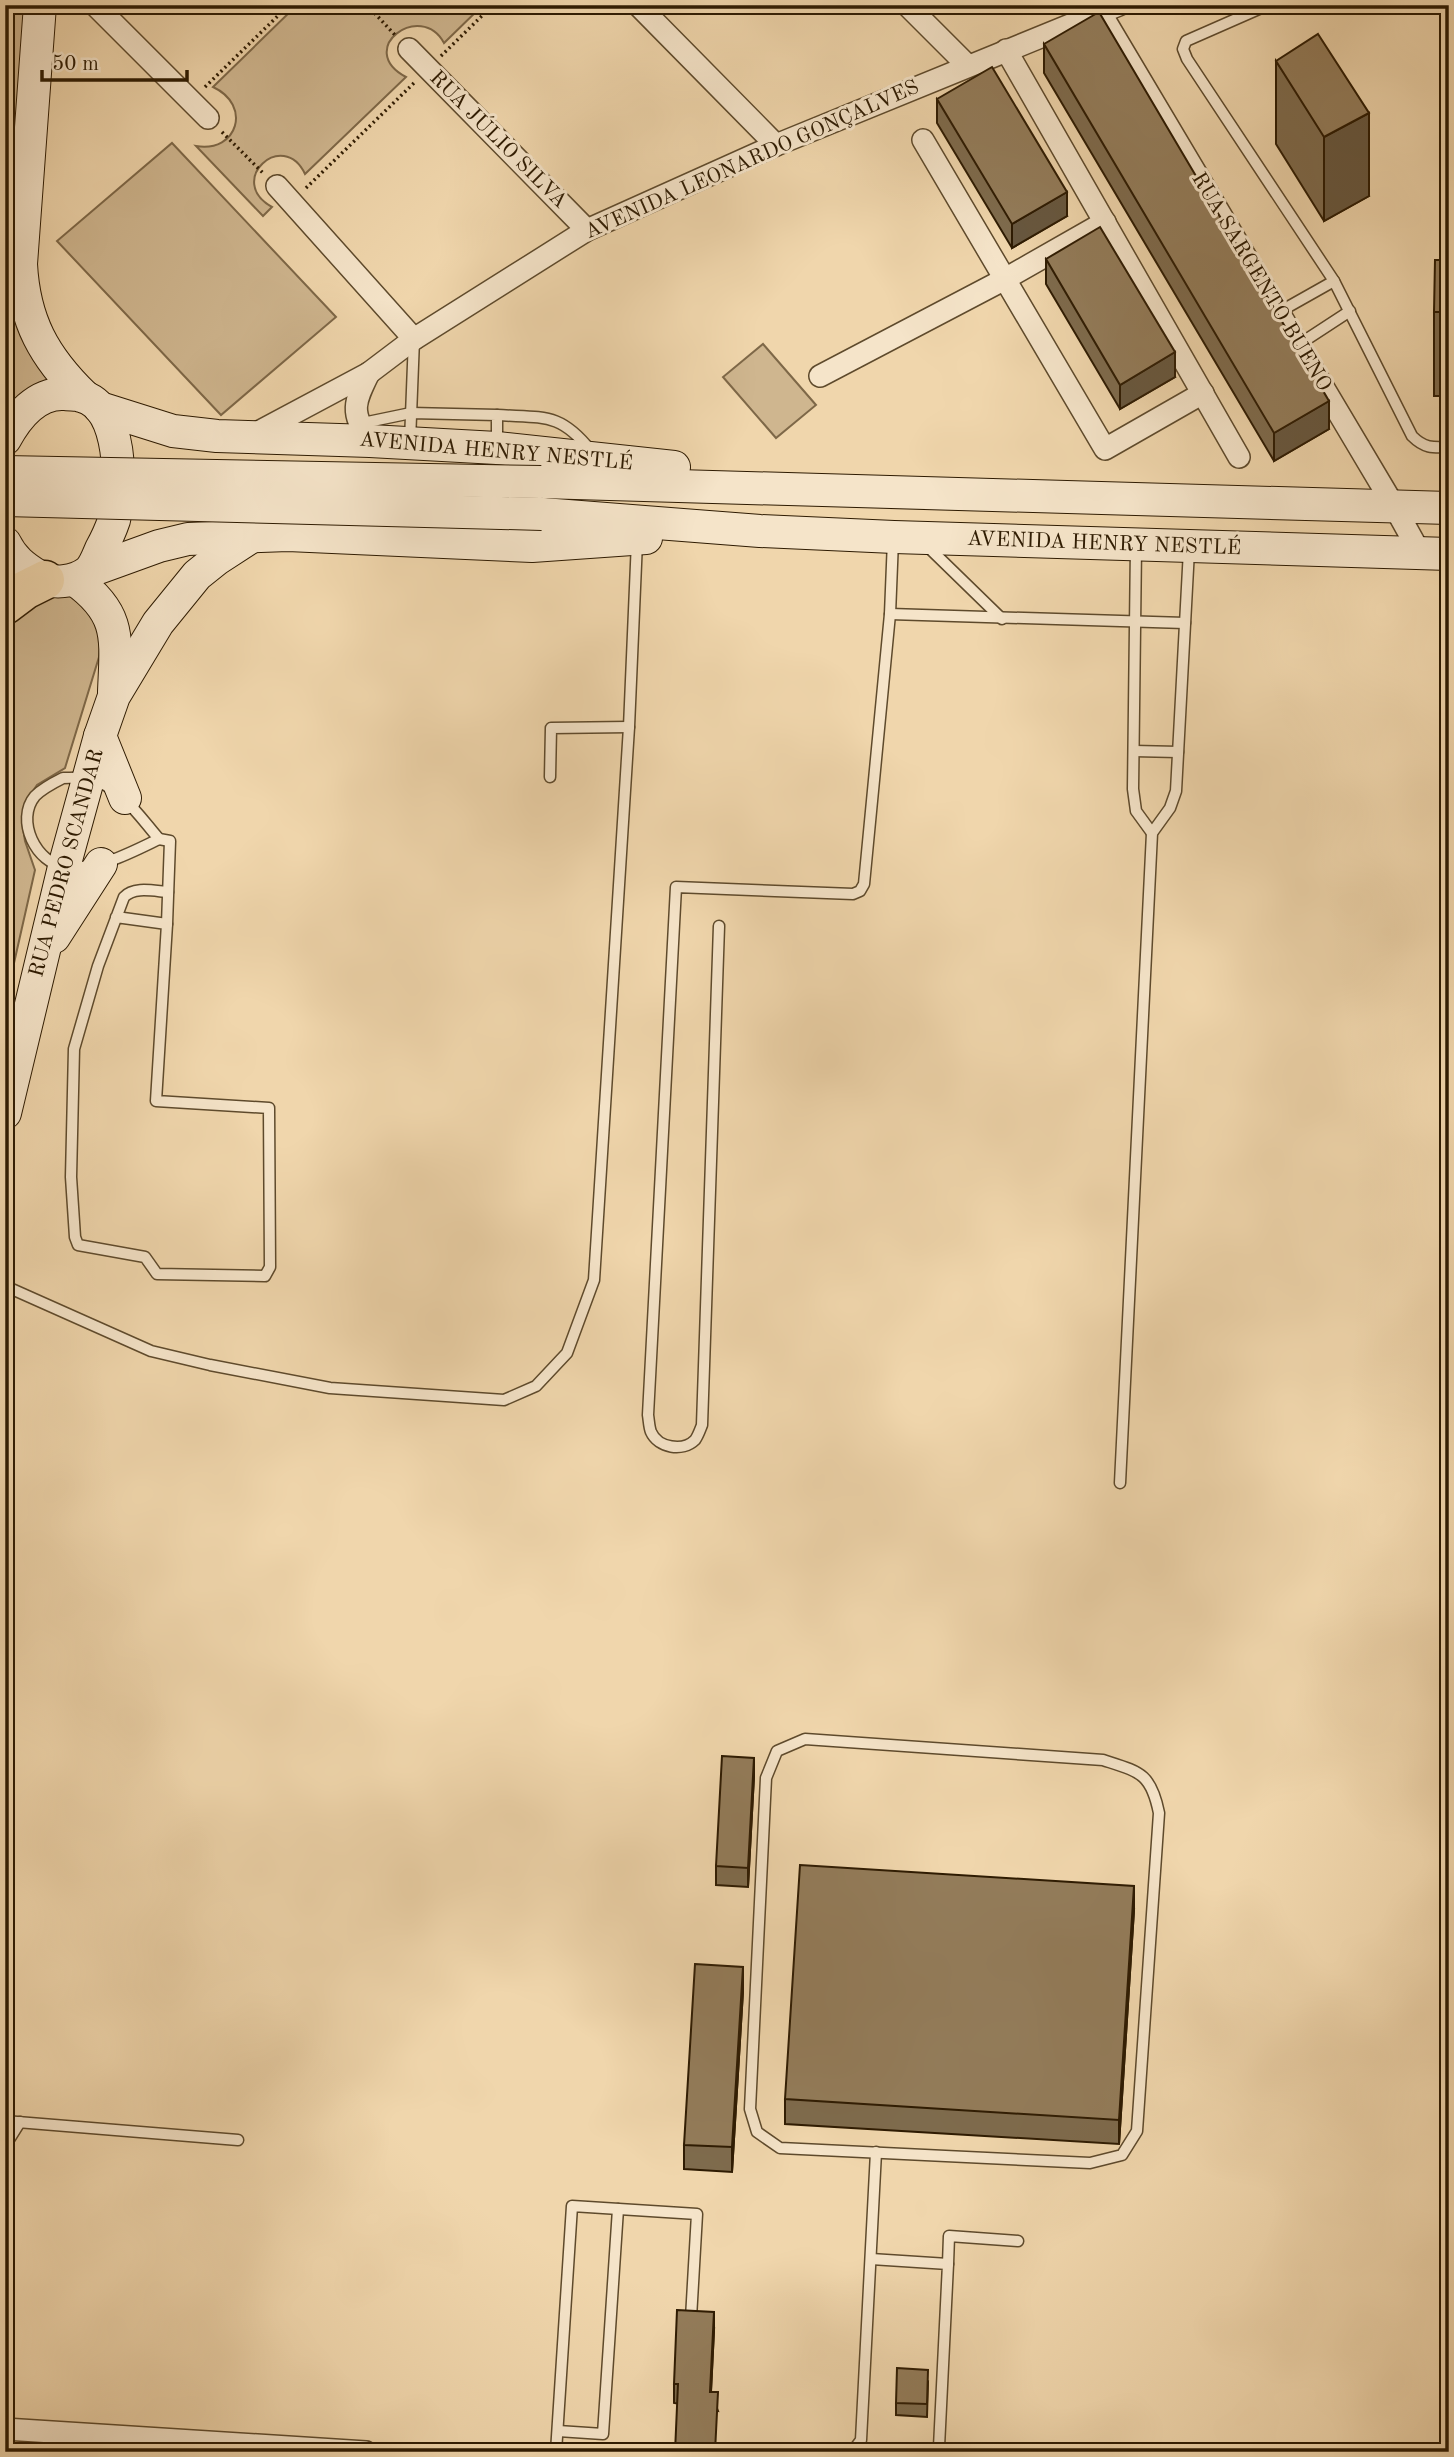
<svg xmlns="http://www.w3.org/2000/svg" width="1454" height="2457" font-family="'Old Standard TT',serif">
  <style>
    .green { fill: #cfb68f; stroke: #7e6848; stroke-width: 2 }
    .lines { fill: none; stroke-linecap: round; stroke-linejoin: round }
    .lane-casing { stroke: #5e4a2c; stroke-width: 13 }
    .street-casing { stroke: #5e4a2c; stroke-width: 24 }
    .secondary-casing { stroke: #2e1b02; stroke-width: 34 }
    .highway-casing { stroke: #2e1b02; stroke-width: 41 }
    .path { stroke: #2e1b02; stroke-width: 3.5; stroke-dasharray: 2 3.5; stroke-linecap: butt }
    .lane { stroke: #f5e4c9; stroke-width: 10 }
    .street { stroke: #f5e4c9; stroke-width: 21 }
    .secondary { stroke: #f5e4c9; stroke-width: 32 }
    .highway { stroke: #f0d6ac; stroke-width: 38 }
    .secondary-bridge-casing { stroke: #2e1b02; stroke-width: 34; stroke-linecap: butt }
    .secondary-bridge { stroke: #f5e4c9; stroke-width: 32 }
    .wall { fill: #7e6b4d; stroke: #2e1b02; stroke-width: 2 }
    .shaded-wall { fill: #67573f; stroke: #2e1b02; stroke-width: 2 }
    .building { fill: #937c5a; stroke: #2e1b02; stroke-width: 2 }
    .labels { text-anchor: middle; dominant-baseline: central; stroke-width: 6; stroke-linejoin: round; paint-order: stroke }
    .street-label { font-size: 21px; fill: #2e1b02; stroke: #f5e4c9 }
  </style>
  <rect width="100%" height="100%" fill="#f0d6ac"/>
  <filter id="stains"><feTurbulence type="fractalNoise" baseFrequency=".00286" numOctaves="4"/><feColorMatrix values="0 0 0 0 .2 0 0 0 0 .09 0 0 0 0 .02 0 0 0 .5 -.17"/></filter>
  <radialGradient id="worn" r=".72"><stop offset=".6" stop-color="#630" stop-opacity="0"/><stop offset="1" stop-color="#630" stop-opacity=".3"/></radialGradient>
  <!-- green -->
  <g class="green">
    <path d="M5,5H29L12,269L58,382L5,420Z"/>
    <path d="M297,5H331L346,9L358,5H483L444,43C421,0 354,49 406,77L305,174C283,128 225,181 272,207L263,216L196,146C238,153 252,105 213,87Z"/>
    <path d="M172,143L336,317L221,415L57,241Z"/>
    <path d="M763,344L816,405L776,438L723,377Z"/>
    <path d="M46,592L85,595L101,633L99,657L65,768L37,785L27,800L22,821L25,841L35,870L5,1003V634L12,617Z"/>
  </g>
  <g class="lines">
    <defs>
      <g id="lane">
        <path d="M1268,5L1186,41L1183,49L1187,59L1334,281L1412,436C1424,448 1432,448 1449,447"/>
        <path d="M1279,312L1334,281"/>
        <path d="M1298,345L1350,311"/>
        <path d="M497,415C544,418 560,412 591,451"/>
        <path d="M358,424L411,413L497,415V445"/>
        <path d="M410,441L414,339"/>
        <path d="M926,545L1002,619"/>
        <path d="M1136,546L1133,789L1136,811L1152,833"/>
        <path d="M890,614L1185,623"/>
        <path d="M1134,751L1178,752"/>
        <path d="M550,777L551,728L629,727"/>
        <path d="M63,778C72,778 82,777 90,779C121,787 139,816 159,839C130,853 99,870 66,867C36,864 15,820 35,796C43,788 53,783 63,778Z"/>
        <path d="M159,839L170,841L167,924"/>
        <path d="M116,917L167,924L156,1101L269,1108L270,1267L265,1276L157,1274L145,1257L78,1245L75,1237L71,1177L74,1049L98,966L124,897C134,886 154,891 168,892"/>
        <path d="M719,926L702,1425C700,1430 698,1436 695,1440C683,1452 658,1448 651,1432C649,1427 649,1421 648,1415L676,887L853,894L860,891L864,884L890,614L893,540"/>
        <path d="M5,1286L151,1351L210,1365L330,1388L504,1400L536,1386L567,1353L594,1280L629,727L637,541"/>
        <path d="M1120,1483L1152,833L1170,808L1176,791L1189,550"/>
        <path d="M805,1739L1103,1760C1140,1772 1151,1773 1159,1813L1137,2131L1122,2155L1090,2163L780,2148L757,2132L750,2109L766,1778L777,1751Z"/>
        <path d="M5,2121L238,2140"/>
        <path d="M5,2146L20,2122"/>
        <path d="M871,2259L948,2264L939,2447"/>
        <path d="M948,2264L949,2236L1018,2241"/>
        <path d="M558,2431L603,2434L618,2209"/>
        <path d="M556,2452L572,2206L697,2214L691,2318"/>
        <path d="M852,2452L861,2440L876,2152"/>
      </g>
      <g id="street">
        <path d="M95,5L208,118"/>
        <path d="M638,5L776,145"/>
        <path d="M907,5L968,66"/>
        <path d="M1100,12L1394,506L1420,553"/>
        <path d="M409,49L587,230"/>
        <path d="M1006,50L1239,457"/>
        <path d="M923,140L1105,449L1203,393"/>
        <path d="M277,186L414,339"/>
        <path d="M369,373C354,403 350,412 370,441"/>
        <path d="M820,376L1005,279L1105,222"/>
        <path d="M251,436L369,373L414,339L587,230L776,145L1119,5"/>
        <path d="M5,2429L366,2452"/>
      </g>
      <g id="secondary">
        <path d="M40,5L21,264C24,321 44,357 84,396"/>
        <path d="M100,408L173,431L217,436L370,441L497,448L674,467"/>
        <path d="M5,439C17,417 37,392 65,394C70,395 76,394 81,396C123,406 122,488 114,520C111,529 106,540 101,549C98,556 94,567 88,572C75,582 52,585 38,576C23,567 13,559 5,543"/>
        <path d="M541,482L1449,508"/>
        <path d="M542,514L760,531L894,537L1449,554"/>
        <path d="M90,571L159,546L188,539L288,535L532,546L646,538"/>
        <path d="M75,580C122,614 116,639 114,692"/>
        <path d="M100,736L125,798"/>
        <path d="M54,937L101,864"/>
        <path d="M5,1113L64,867L100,736L114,696L158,623L197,575L217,559L251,537"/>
      </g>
      <path id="highway" d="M5,605L25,590L45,580"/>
    </defs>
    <!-- lane casing -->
    <use href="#lane" class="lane-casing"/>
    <!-- street casing -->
    <use href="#street" class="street-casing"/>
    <!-- secondary casing -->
    <use href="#secondary" class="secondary-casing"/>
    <!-- highway casing -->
    <use href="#highway" class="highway-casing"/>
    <!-- path -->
    <g class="path">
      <path d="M367,5L395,35"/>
      <path d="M441,56L493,5"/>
      <path d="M205,87L289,5"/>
      <path d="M222,132L264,174"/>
      <path d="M306,188L416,81"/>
    </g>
    <!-- lane -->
    <use href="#lane" class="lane"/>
    <!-- street -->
    <use href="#street" class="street"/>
    <!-- secondary -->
    <use href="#secondary" class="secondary"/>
    <!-- highway -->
    <use href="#highway" class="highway"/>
    <defs>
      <g id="secondary-bridge">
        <path d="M5,472L541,482"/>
        <path d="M5,500L542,514"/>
      </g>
    </defs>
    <!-- secondary-bridge casing -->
    <use href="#secondary-bridge" class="secondary-bridge-casing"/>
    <!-- secondary-bridge -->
    <use href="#secondary-bridge" class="secondary-bridge"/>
  </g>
  <!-- wall -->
  <g class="wall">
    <path d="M1044,44L1329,429L1274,461L1044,73Z"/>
    <path d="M1276,61L1369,196L1324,221L1276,144Z"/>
    <path d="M937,99L1067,216L1012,248L937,123Z"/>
    <path d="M1046,259L1175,377L1120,409L1046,284Z"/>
    <path d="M1449,260V396H1434V312Z"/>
    <path d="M754,1776L748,1887L716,1885V1866Z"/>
    <path d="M1134,1910L1119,2144L785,2124V2099Z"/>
    <path d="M743,1991L732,2172L684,2169V2145Z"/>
    <path d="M714,2330L711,2392L718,2411L674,2403V2384Z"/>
    <path d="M928,2382L927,2417L896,2415V2403Z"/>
  </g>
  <!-- shaded-wall -->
  <g class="shaded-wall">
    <path d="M1369,113V196L1324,221V137Z"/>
    <path d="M1067,192V216L1012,248V224Z"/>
    <path d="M1175,352V377L1120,409V385Z"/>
    <path d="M1329,401V429L1274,461V433Z"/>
    <path d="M754,1758V1776L748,1887V1868Z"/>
    <path d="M1134,1886V1910L1119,2144V2120Z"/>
    <path d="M743,1967V1991L732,2172V2147Z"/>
    <path d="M714,2312V2330L710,2410V2392Z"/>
  </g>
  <!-- building -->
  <g class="building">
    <path d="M1099,12L1329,401L1274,433L1044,44Z"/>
    <path d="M1318,34L1369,113L1324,137L1276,61Z"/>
    <path d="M992,67L1067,192L1012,224L937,99Z"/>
    <path d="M1100,227L1175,352L1120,385L1046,259Z"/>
    <path d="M1435,260H1449V312H1434Z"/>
    <path d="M722,1756L754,1758L748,1868L716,1866Z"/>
    <path d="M800,1865L1134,1886L1119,2120L785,2099Z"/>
    <path d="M695,1964L743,1967L732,2147L684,2145Z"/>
    <path d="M677,2310L714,2312L710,2392H718L715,2452H675L678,2384H674Z"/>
    <path d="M897,2368L928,2370L927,2404L896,2403Z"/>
  </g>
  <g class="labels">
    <!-- street labels -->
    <g class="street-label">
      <text transform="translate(498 140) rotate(45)">RUA JÚLIO SILVA</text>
      <text transform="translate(752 160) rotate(-24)">AVENIDA LEONARDO GONÇALVES</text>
      <text transform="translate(1261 282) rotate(59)">RUA SARGENTO BUENO</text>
      <text transform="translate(496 452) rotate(5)">AVENIDA HENRY NESTLÉ</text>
      <text transform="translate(1104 544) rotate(2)">AVENIDA HENRY NESTLÉ</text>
      <text transform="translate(67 863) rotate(-75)">RUA PEDRO SCANDAR</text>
    </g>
  </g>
  <!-- margin -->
  <rect width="1454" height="2457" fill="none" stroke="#f0d6ac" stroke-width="28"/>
  <rect x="7" y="7" width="1440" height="2443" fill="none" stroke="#2e1b02" stroke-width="3.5"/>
  <rect x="14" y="14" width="1426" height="2429" fill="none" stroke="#2e1b02" stroke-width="2"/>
  <!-- scale -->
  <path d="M42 70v10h145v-10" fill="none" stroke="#2e1b02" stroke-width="3.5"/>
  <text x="52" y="70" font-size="21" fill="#2e1b02" stroke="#f5e4c9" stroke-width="5" paint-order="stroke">50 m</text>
  <rect width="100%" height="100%" filter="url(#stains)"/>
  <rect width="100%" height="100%" fill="url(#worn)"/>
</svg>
